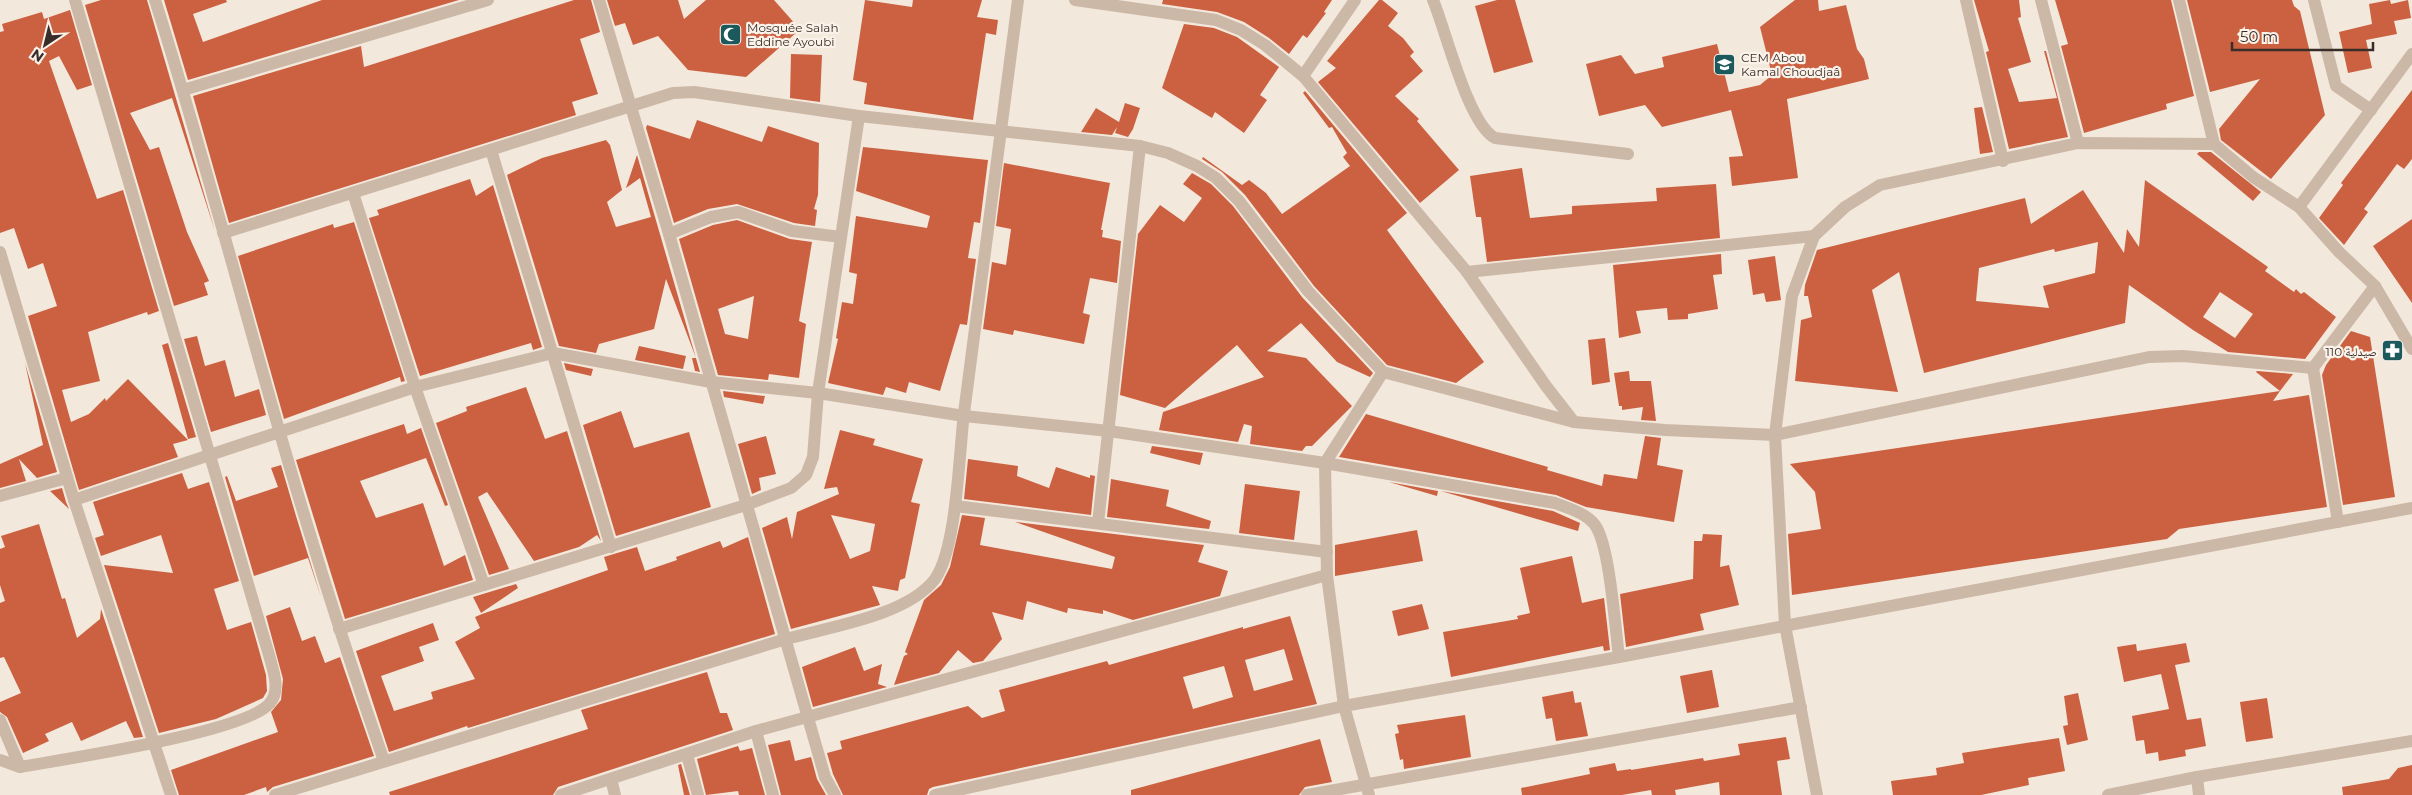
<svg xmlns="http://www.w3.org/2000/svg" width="2412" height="795" font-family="Montserrat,'Noto Naskh Arabic',sans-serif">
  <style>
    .building { fill: #cc6141; fill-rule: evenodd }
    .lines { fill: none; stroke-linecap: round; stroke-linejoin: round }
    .minor { stroke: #ccb8a7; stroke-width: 12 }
    .labels { text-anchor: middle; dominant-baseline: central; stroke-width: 4.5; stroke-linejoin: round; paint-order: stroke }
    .poi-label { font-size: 12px; fill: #382d28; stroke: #fbf2e9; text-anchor: start }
  </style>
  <rect width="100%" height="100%" fill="#f3e8dc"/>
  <!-- building -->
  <g class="building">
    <path d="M101,0H147L215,231L172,98L130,113L150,150L159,147L187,232L209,281L204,283L208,295L174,306L85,5Z"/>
    <path d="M164,0H226L227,2L193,14L203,42L322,0H459L188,80Z"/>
    <path d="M574,0H591L600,32L580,39L598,94L572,102L576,115L229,223L193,96L361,46L364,67Z"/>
    <path d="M607,0H678L684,19L706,0H774L797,26V32L746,77L688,70L658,36L633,45L625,23L615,26Z"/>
    <path d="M865,0L912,7L913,0H982L977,17L998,20L996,35L986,33L973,120L864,104L867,83L853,80Z"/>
    <path d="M1163,0H1332L1324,12L1326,13L1307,38L1303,35L1289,54L1269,38L1244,22L1217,12L1162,4Z"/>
    <path d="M1379,0H1382L1398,13L1388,26L1403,38L1414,52L1410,56L1423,71L1395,96L1419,119L1417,121L1459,170L1420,203L1318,82L1336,68L1327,61Z"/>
    <path d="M1497,0H1515L1533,62L1494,73L1475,6Z"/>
    <path d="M1795,0H1818L1819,11L1846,5L1857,49L1864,59L1869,79L1787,99L1798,178L1732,186L1729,157L1743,156L1731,110L1662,127L1645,105L1599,116L1586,64L1621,55L1635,74L1664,67L1662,57L1717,44L1729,92L1760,85L1772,75L1760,27Z"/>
    <path d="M1974,0H2019L2021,17L2018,18L2031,62L2008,69L2019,102L2057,98L2044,51H2046L2068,137L2009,149L1986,52L1989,51Z"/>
    <path d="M2055,0H2171L2194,96L2166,104L2167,109L2084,133L2061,46L2068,44Z"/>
    <path d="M2187,0H2292L2294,6L2300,11L2325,115L2271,179L2221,140L2219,129L2260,79L2210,92Z"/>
    <path d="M2390,0L2391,4L2408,0L2411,18L2394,21L2397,34L2366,40L2372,68L2348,73L2339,32L2372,24L2369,4Z"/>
    <path d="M70,10L92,85L77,90L59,56L49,61L97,199L123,190L159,311L148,315L147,312L88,332L100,381L62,390L71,422L89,414L105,398L106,401L128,379L188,440L173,444L178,457L79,490L28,316L57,306L43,263L28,269L14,228L0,233V32L4,31L2,24L42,12L44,19Z"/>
    <path d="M1184,24L1214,28L1237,37L1279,67L1260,95L1267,100L1244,133L1215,112L1212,118L1162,88Z"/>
    <path d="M791,54L822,55L820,102L790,98Z"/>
    <path d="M2412,90V159L2404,169L2397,164L2364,209L2368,212L2344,245L2319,218L2343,185L2341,183Z"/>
    <path d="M1305,91L1407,213L1387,230L1484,362L1456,383L1387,365L1314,286L1245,195L1222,172L1202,159L1203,157L1242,185L1249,180L1266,193L1282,214L1350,166L1343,157L1347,153L1332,127L1329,128L1303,93Z"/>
    <path d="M1125,103L1140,108L1133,129L1128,137L1115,133L1117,127L1112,135L1081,132L1096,108L1119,122Z"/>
    <path d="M1982,107L1993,152L1980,154L1974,108Z"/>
    <path d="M697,120L762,142L768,126L819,143L818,195L814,209L817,210L815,226L794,223L737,204L708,209L674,223L646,128L647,125L690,139Z"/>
    <path d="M606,140L610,145L622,190L607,202L616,227L651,217L640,178L626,188L637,155L700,372L695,371L692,358H696L666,279L654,329L599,344L596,353L559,346L507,175L542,158Z"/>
    <path d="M863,147L988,160L980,223L974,222L968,258L976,259L967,325L960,324L940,391L909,382L906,393L886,387L883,395L828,383L838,339L836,338L842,302L853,304L857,274L849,272L856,216L927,228L930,216L856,191Z"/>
    <path d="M2199,152H2211L2261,192L2253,201L2197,154Z"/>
    <path d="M1004,163L1110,183L1101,230H1103L1102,237L1121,241L1117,283L1090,278L1083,313L1090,315L1084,344L1014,330L1013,335L983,329L992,262L1006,265L1011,229L996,226Z"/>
    <path d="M1522,168L1530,218L1572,214V206L1657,201L1656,188L1716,184L1720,238L1487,262L1481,217H1476L1470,176Z"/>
    <path d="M1192,173L1211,184L1233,206L1302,297L1373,373L1370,377L1337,362L1301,323L1267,351L1306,358L1352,406L1312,446H1306L1302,451L1250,444L1252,426L1244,424L1238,442L1159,430L1163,412L1264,377L1237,345L1165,408L1120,395L1138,234L1160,205L1184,222L1202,198L1183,184Z"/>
    <path d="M470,179L476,196L493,185L542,347L533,350L531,343L420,376L369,218L379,215L377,210Z"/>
    <path d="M2145,180L2268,267L2265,271L2294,292L2296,289L2301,294L2304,292L2336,317L2305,359L2228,352L2193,330L2129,285L2125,323L1924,373L1899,272L1872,290L1898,392L1795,381L1801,320L1812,317L1808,296H1804L1805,285L1817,250L2025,198L2031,224L2083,190L2124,253L2127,229L2139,247ZM2098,242L2095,273L2043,286L2049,308L1976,301L1979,268L2054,249L2055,252ZM2220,292L2253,314L2235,338L2203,317Z"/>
    <path d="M2412,219V303L2373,246Z"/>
    <path d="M737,220L790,239L812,242L799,321L806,324L799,378L769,374L768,380L718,375L679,239L713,225ZM754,296L748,339L725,334L718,309Z"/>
    <path d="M354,222L405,381L401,382L400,377L284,419L238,256L333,224L334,228Z"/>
    <path d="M1721,254L1722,274L1713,275L1718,309L1688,314V319L1668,320L1667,308L1636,311L1641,333L1619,338L1613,265Z"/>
    <path d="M1775,256L1781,300L1766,302L1764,293L1753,295L1748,260Z"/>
    <path d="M2351,331L2370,337L2395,497L2343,505L2322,375L2326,365Z"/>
    <path d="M197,336L205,366L225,360L235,397L259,389L266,415L211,432L184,339Z"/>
    <path d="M1605,338L1610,382L1592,385L1588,340Z"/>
    <path d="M168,343L196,437L188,439L162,345Z"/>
    <path d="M639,346L686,356L683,369L635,360Z"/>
    <path d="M25,363L57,472L37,478L19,459L26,481L0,488V464L43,445Z"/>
    <path d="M564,363L593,369L591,376L566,370Z"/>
    <path d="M1629,371L1630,381H1651L1656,421L1641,420L1643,407L1622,410V406H1619L1614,373Z"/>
    <path d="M2257,371L2293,374L2280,391L2256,372Z"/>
    <path d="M526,387L545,439L567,431L601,541L597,535L579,547L534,561L487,492L478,497L509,569L489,575L436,423L467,411L466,407Z"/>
    <path d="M723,391L765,396L763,404L724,397Z"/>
    <path d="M2280,391L2273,401L2309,395L2327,507L2179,529L2167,539L1792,595L1788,534L1821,529L1815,492L1790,464Z"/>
    <path d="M621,411L634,448L689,432L711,507L616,536L583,425Z"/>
    <path d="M1366,414L1548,467L1547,470L1602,486L1604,474L1637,479L1645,436L1661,438L1657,465L1683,470L1674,522L1586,507L1556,495L1339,457Z"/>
    <path d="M404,424L407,434L421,428L448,505L445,506L426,458L360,481L376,518L423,503L444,566L465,555L473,580L345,619L296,460Z"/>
    <path d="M840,430L875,439L873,445L923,459L911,502L920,504L905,578L900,580L898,591L872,586L880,605L791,629L762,528L787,517L792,539L797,512L839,494L837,487L824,489ZM831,515L875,524L870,551L850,559Z"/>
    <path d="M766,436L776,474L759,478L761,490L752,494L738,444Z"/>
    <path d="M1152,446L1203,453L1200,465L1150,453Z"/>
    <path d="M968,459L1018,466L1017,476L1049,488L1056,467L1090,478V475L1095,476L1091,515L964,499Z"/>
    <path d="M281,465L296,516L321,597L308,558L254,576L225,477L227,476L236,501L278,487L271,468Z"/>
    <path d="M182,473L188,489L209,482L239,581L214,589L227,630L251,622L266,675L267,691L263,698L216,719L159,733L104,565L173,573L161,535L101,556L95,538L104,535L93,502Z"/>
    <path d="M1111,479L1169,490L1166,506L1211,521L1209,529L1107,517Z"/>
    <path d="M1389,482L1438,491L1437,496Z"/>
    <path d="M1245,484L1300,491L1294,540L1239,533Z"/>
    <path d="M62,488L66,502L69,509L50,491Z"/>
    <path d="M1441,491L1553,511L1580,523L1578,531Z"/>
    <path d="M962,515L985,518L980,545L1112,569L1115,557L1015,522L1204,545L1198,562L1228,571L1220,596L1133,620L1103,610V614L1068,608L1067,613L1027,601L1023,620L992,612L1002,639L983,661L973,663L958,650L939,673L894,685L904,656L908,654L905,652L924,600L941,585L950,567Z"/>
    <path d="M39,524L62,599L65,598L77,638L100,619L101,609L143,737L134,738L126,721L81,741L72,722L45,734L49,741L23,753L7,717L0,712V702L21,693L4,657L0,658V603L5,601L0,585V549L5,547L1,536Z"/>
    <path d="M1417,530L1423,561L1335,576V545Z"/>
    <path d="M1703,534L1722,535L1720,567L1729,565L1739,605L1700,614L1704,630L1626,647L1620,594L1693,579L1694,541H1702Z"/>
    <path d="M748,537L775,634L468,728L467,726L389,752L356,651L433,623L439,640L419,647L424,661L381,676L394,711L433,699L431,692L475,679L455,642L480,628L475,617L482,614L608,570L604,557L637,547L645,571L677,560L676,557L720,541L723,548Z"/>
    <path d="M1572,556L1582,603L1604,598L1610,650L1604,651L1603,646L1451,677L1443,632L1518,619L1517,616L1530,613L1520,568Z"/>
    <path d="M516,584L518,588L481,613L473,597Z"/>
    <path d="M1422,604L1429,629L1398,636L1392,611Z"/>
    <path d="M290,607L302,641L315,636L325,663L340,657L374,756L273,787L267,792L266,787L244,795H179L171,770L278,732L271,712L281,700L283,679L266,616Z"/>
    <path d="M1290,616L1317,704L933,787L929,789L927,795H843L833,774L827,753L842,749L840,741L968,706L982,718L1005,711L999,690L1107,661L1109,665L1243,627V629ZM1284,649L1293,680L1254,691L1245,660ZM1224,666L1233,697L1193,709L1183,677Z"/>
    <path d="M2186,643L2190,662L2175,665L2187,720L2201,718L2206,746L2185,750L2186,756L2159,761L2158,752L2146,754L2144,740L2136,741L2132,716L2169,709L2161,674L2124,682L2117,647L2136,644L2137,651Z"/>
    <path d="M855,647L864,671L882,664L878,684L887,687L813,707L802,667Z"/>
    <path d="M1712,670L1719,707L1687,713L1680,676Z"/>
    <path d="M707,672L720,713H727L733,730L558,787L553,795H390L389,792L588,729L581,710Z"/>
    <path d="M1573,691L1575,703L1581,702L1588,736L1556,741L1552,718L1546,719L1542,697Z"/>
    <path d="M2078,693L2088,740L2067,745L2063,726L2068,725L2064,696Z"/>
    <path d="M2267,698L2273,738L2246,742L2240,702Z"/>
    <path d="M1465,715L1471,757L1404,769L1403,759L1400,760L1395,734L1399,733L1397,725Z"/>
    <path d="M1786,737L1790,759L1777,761L1782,795H1720L1719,782L1675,790L1676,795H1652L1651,790L1622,795H1522L1521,788L1590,774L1589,768L1615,763L1617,771L1631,769V770L1703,758L1704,761L1740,755L1738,744Z"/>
    <path d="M2059,738L2065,771L2028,778L2029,785L1981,795H1893L1891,781L1937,775L1936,768L1964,763L1962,753Z"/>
    <path d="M1320,739L1332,782L1305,787L1299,795H1131V790Z"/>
    <path d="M790,740L795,761L811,757L817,779L826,795H781L768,745Z"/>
    <path d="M738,746L740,751L752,748L765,795H739L738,791L706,795L697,759Z"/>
    <path d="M681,764L690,795H684L678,765Z"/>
    <path d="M2412,765V795H2343L2342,787L2389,779L2398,768Z"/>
  </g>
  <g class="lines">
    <!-- minor -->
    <g class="minor">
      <path d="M155,0C200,142 238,287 279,430C311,541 346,652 384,761"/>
      <path d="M599,0L669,234L825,777L835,795"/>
      <path d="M1075,0L1216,20L1241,30L1265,45L1303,76L1467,272L1546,386L1574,422L1665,430L1775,435L2149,357L2183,356L2313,368"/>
      <path d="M1433,0C1446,31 1468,124 1495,138L1628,154"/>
      <path d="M1966,0L2003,161"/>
      <path d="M2041,0L2078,143"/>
      <path d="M2179,0L2214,144"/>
      <path d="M2314,0L2336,86L2371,110"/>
      <path d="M1303,76L1355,0"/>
      <path d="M183,90L488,0"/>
      <path d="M491,150L611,547"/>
      <path d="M353,193L415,387L484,585"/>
      <path d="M2299,207L2412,54"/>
      <path d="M223,233L673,93L694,92L859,116L1140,146L1168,153L1197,166L1216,178L1239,201L1308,291L1383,372L1574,422"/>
      <path d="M669,234L711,217L738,212L792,231L841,237"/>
      <path d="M0,252L74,500L171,795"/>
      <path d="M1467,272L1814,236"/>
      <path d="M0,496L67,478"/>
      <path d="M74,500L415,387L553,353L711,382L818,393L964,416L1109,431L1325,463L1555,503C1568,508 1586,513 1595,525C1610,546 1615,628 1619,657"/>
      <path d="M955,506L1327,552"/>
      <path d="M2338,522L2313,368L2375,286"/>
      <path d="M1098,523L1140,146"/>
      <path d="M339,629L746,505L791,488L806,475L813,457L818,393L859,116"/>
      <path d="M0,720L20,767"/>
      <path d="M756,731L773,795"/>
      <path d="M687,755L698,795"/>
      <path d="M0,760L20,767C65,759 247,732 270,703C281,690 273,670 269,655L75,0"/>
      <path d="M2197,777L2199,795"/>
      <path d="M611,779L615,795"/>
      <path d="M275,795L786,639C829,627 907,616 935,579C957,548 959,453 964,413C982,275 999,137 1018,0"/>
      <path d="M561,795L756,731L1327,575"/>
      <path d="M935,795L1344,706L1619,657L2412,508"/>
      <path d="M1307,795L1801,707"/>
      <path d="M1369,795L1344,706L1327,575L1325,463L1383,372"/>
      <path d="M1817,795L1785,625L1775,435L1792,296L1814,236L1845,207L1880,185L2078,143L2214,144L2253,177L2299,207L2339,252L2375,286L2412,349"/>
      <path d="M2108,795L2197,777L2412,741"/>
    </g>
  </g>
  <!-- icons -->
  <defs>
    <symbol id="mosque-square" viewBox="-11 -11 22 22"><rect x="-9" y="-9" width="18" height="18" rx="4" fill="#1b595c" stroke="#fbf2e9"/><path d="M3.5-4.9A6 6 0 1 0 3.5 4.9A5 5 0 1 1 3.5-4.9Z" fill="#fff"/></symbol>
    <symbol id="school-square" viewBox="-11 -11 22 22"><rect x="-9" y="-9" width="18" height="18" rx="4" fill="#1b595c" stroke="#fbf2e9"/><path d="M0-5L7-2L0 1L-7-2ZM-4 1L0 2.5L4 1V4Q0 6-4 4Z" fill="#fff"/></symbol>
    <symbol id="pharmacy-square" viewBox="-11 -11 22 22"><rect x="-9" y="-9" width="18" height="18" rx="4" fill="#1b595c" stroke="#fbf2e9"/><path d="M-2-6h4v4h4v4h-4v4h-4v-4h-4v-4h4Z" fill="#fff"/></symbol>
  </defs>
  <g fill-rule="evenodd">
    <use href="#mosque-square" x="718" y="22" width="25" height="25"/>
    <use href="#school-square" x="1712" y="52" width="25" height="25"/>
    <use href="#pharmacy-square" x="2380" y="338" width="25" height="25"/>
  </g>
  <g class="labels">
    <!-- poi labels -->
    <g class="poi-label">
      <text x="747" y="27">Mosquée Salah<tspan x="747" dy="14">Eddine Ayoubi</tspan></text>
      <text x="1741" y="57">CEM Abou<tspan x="1741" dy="14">Kamal Choudjaâ</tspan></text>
      <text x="2377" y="351" text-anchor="end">صيدلية 110</text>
    </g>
  </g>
  <!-- north arrow -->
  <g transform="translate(45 45) rotate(215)" stroke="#fbf2e9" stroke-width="4" paint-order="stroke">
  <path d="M0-4L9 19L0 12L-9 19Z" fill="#382d28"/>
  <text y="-8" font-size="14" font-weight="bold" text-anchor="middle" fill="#382d28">N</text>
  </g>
  <!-- scale -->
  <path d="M2232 42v8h141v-8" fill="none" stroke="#382d28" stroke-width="2.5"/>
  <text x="2240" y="42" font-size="15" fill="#382d28" stroke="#fbf2e9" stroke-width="4" paint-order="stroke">50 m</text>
</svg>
